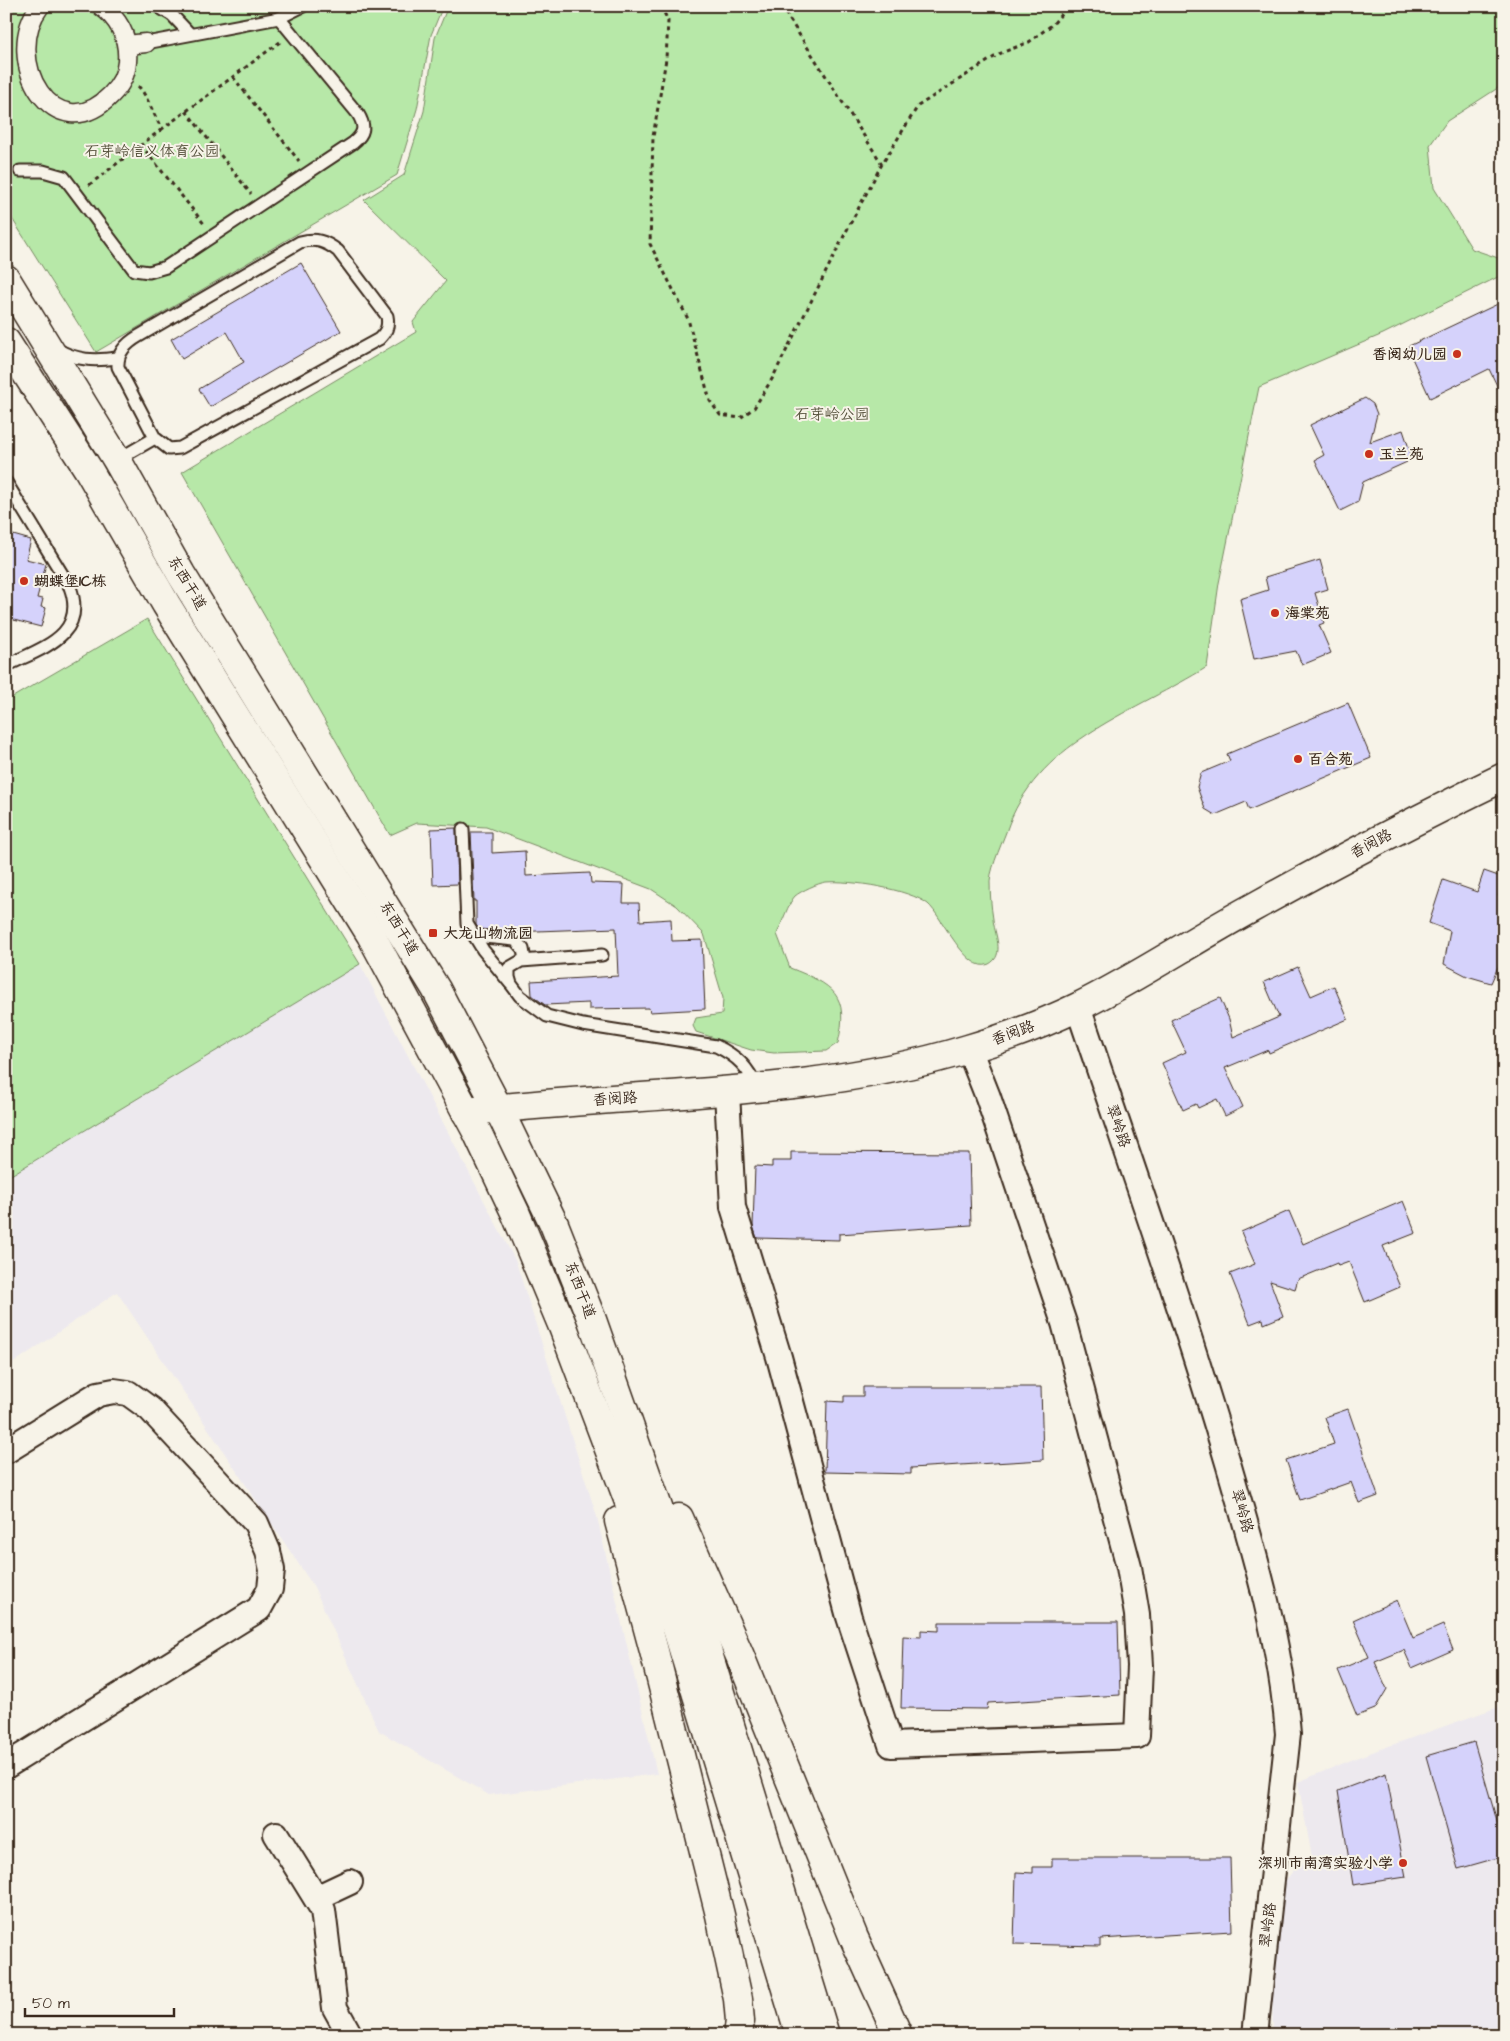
<svg xmlns="http://www.w3.org/2000/svg" width="1510" height="2041" font-family="'Architects Daughter','LXGW WenKai TC',sans-serif">
  <style>
    .built { fill: #ede9ee }
    .green { fill: #b7e8a8; stroke: #798963 }
    .building { fill: #d5d2fb; stroke: #3b2a1e }
    .lines { fill: none; stroke-linecap: round; stroke-linejoin: round }
    .service-casing { stroke: #3b2a1e; stroke-width: 15 }
    .pedestrian-casing { stroke: #3b2a1e; stroke-width: 21 }
    .minor-casing { stroke: #3b2a1e; stroke-width: 28 }
    .tertiary-casing { stroke: #3b2a1e; stroke-width: 31 }
    .secondary-casing { stroke: #3b2a1e; stroke-width: 31 }
    .path { stroke: #3b2a1e; stroke-width: 3; stroke-dasharray: 4 4; stroke-linecap: butt }
    .service { stroke: #f7f3e8; stroke-width: 11 }
    .pedestrian { stroke: #f7f3e8; stroke-width: 18 }
    .minor { stroke: #f7f3e8; stroke-width: 24 }
    .tertiary { stroke: #f7f3e8; stroke-width: 28 }
    .secondary { stroke: #f7f3e8; stroke-width: 28 }
    .poi-dot { fill: #c8321e; stroke: #f7f3e8; stroke-width: 2 }
    .labels { text-anchor: middle; dominant-baseline: central; stroke-width: 4; stroke-linejoin: round; paint-order: stroke }
    .park-label { font-size: 15px; fill: #54503a; stroke: #f7f3e8 }
    .poi-label { font-size: 15px; font-weight: bold; fill: #3b2a1e; stroke: #f7f3e8; text-anchor: start }
    .street-label { font-size: 15px; fill: #3b2a1e; stroke: #f7f3e8 }
  </style>
  <rect width="100%" height="100%" fill="#f7f3e8"/>
  <filter id="ink" filterUnits="userSpaceOnUse"><feTurbulence type="fractalNoise" baseFrequency=".02" numOctaves="2"/><feDisplacementMap in="SourceGraphic" scale="10" xChannelSelector="R" yChannelSelector="G"/><feConvolveMatrix kernelMatrix="1 2 1 2 8 2 1 2 1" color-interpolation-filters="sRGB"/></filter>
  <g filter="url(#ink)">
    <!-- built -->
    <g class="built">
      <path d="M360,964L516,1262L597,1517L657,1774L489,1795L379,1731L314,1587L117,1292L6,1368V1178Z"/>
      <path d="M1504,1705V2029L1471,2035H1273L1272,1965L1282,1885L1294,1870L1312,1857L1298,1782L1361,1756Z"/>
    </g>
    <!-- green -->
    <g class="green">
      <path d="M6,6H443L431,35L417,109L397,175L96,352L6,209Z"/>
      <path d="M448,6H1504V84L1447,121L1430,145L1434,188L1472,249L1504,260V274L1383,334L1259,387L1219,583L1207,667C1137,711 1042,739 1009,824C1004,839 991,866 990,881C990,893 991,907 993,919C994,933 1006,955 989,964C967,975 942,916 928,904C909,889 850,880 826,882C818,883 801,891 795,896C789,902 781,925 777,934L790,968C833,985 850,994 838,1043L826,1051L774,1053L751,1050L696,1032L693,1026L696,1018L722,1014L723,998L704,934L677,906L651,889L486,827L417,823L390,835L182,472L416,332L413,322L446,281L364,200L404,175L424,111L435,38Z"/>
      <path d="M147,619L360,964L6,1178V701Z"/>
    </g>
    <!-- building -->
    <g class="building">
      <path d="M301,263L341,331L210,407L199,389L244,362L227,332L182,359L171,339Z"/>
      <path d="M1504,301V400L1489,369L1430,398L1407,347Z"/>
      <path d="M1365,398L1373,404L1377,414L1370,442L1403,430L1412,457L1407,462L1363,482L1358,502L1340,511L1315,460L1324,455L1310,425Z"/>
      <path d="M6,533L31,540L26,559L46,564L37,598L43,599L41,607L46,608L41,627L6,618Z"/>
      <path d="M1320,560L1328,589L1315,593L1324,623L1319,625L1331,653L1302,665L1296,651L1254,659L1240,599L1268,590L1265,577Z"/>
      <path d="M1348,703L1371,758L1249,810L1246,802L1215,815L1205,809L1197,787L1201,773L1230,761L1227,754Z"/>
      <path d="M456,828L458,884L433,885L431,829Z"/>
      <path d="M471,832H492V853L525,851L526,876L590,873L591,883L624,884L623,903H639L640,921L671,919L672,941L702,940L705,1009L650,1012L649,1008L589,1009V1003L545,1005L532,995L531,981L618,976L616,928L511,932L479,929L476,925V901H474Z"/>
      <path d="M1484,871L1504,878L1498,896L1504,898V953L1491,983L1467,976L1444,964L1450,931L1429,923L1443,880L1477,892Z"/>
      <path d="M1298,967L1311,996L1334,986L1348,1019L1269,1053L1268,1050L1225,1068L1243,1107L1225,1116L1217,1099L1198,1108L1196,1104L1183,1110L1162,1063L1186,1052L1171,1020L1220,998L1229,1019L1233,1037L1279,1017L1264,982Z"/>
      <path d="M791,1152L969,1153L971,1225L839,1234V1240L757,1238L753,1226L755,1166L772,1167V1161H791Z"/>
      <path d="M1403,1201L1416,1233L1383,1246L1400,1287L1365,1302L1349,1262L1338,1266L1337,1263L1298,1279L1295,1289L1270,1281L1283,1316L1264,1324L1263,1319L1250,1324L1230,1274L1255,1264L1241,1232L1289,1211L1303,1244Z"/>
      <path d="M863,1387H1041L1043,1460L911,1468V1474L825,1472L827,1401L844,1402V1396H863Z"/>
      <path d="M1348,1409L1378,1496L1359,1503L1351,1482L1300,1500L1286,1460L1334,1444L1325,1417Z"/>
      <path d="M1397,1600L1413,1638L1443,1625L1453,1650L1412,1668L1404,1650L1375,1662L1387,1689L1375,1709L1357,1716L1338,1670L1369,1657L1353,1620Z"/>
      <path d="M939,1622H1118L1120,1695L988,1703L987,1709L901,1708L903,1636L921,1637V1630L939,1631Z"/>
      <path d="M1474,1742L1499,1828L1504,1827V1856L1458,1869L1426,1756Z"/>
      <path d="M1386,1773L1406,1877L1353,1885L1338,1791Z"/>
      <path d="M1052,1858H1230L1232,1931L1100,1939V1946L1014,1944L1016,1872L1033,1873V1867H1052Z"/>
    </g>
    <g class="lines">
      <defs>
        <g id="service">
          <path d="M157,6L172,15L189,33"/>
          <path d="M146,43L279,18L303,6"/>
          <path d="M20,171H43L64,177L134,270L149,272L166,267L353,143C364,134 366,127 358,114L279,18"/>
          <path d="M57,349C76,361 95,361 117,358"/>
          <path d="M117,460L155,438L169,449L180,448L379,339C386,332 389,327 387,316L338,251C325,241 316,238 300,242L139,336C127,343 117,352 118,367L155,438"/>
          <path d="M6,482L70,587C88,636 41,648 6,666"/>
          <path d="M463,829L467,924L483,950L510,983"/>
          <path d="M474,936L515,940L523,949L525,960"/>
          <path d="M602,955L521,961L509,968V977L511,984L520,996L547,1016L583,1025L716,1046C737,1056 748,1067 757,1088"/>
        </g>
        <g id="pedestrian">
          <path d="M40,6C0,59 55,153 111,95C120,86 126,75 127,62C129,38 120,20 101,6"/>
          <path d="M127,45L146,43"/>
        </g>
        <g id="minor">
          <path d="M1078,1007C1129,1159 1183,1310 1228,1463C1254,1552 1281,1642 1288,1734L1255,2035"/>
          <path d="M727,1092L733,1207L779,1357L849,1617L891,1745L1137,1736L1140,1666L1137,1615L1129,1567L1064,1323L988,1097L969,1049"/>
          <path d="M6,1451L98,1394L114,1391L128,1393L150,1409L256,1523L268,1551L272,1570L270,1589L259,1609L6,1766"/>
          <path d="M276,1834L323,1910L335,2008L350,2035"/>
          <path d="M316,1898L350,1882"/>
        </g>
        <path id="tertiary" d="M466,1112C633,1091 806,1099 968,1049C1005,1038 1043,1024 1078,1007C1137,978 1193,940 1252,908C1335,862 1419,818 1504,777"/>
        <g id="secondary">
          <path d="M6,279L117,460L181,574L436,989L498,1108L554,1224L592,1320L699,1624L825,2035"/>
          <path d="M6,342L88,469L166,604L371,935L477,1132L515,1212L563,1327L677,1629L800,2035"/>
          <path d="M679,1518L740,1656L854,1938L898,2035"/>
          <path d="M619,1521L654,1651L720,1915L738,1999L740,2021L738,2035"/>
        </g>
      </defs>
      <!-- service casing -->
      <use href="#service" class="service-casing"/>
      <!-- pedestrian casing -->
      <use href="#pedestrian" class="pedestrian-casing"/>
      <!-- minor casing -->
      <use href="#minor" class="minor-casing"/>
      <!-- tertiary casing -->
      <use href="#tertiary" class="tertiary-casing"/>
      <!-- secondary casing -->
      <use href="#secondary" class="secondary-casing"/>
      <!-- path -->
      <g class="path">
        <path d="M661,6L668,21L666,59L653,137L650,244L688,319L710,401L720,415L740,418L754,408L772,379L849,226L882,164L918,106L999,54L1029,42L1053,24L1068,6"/>
        <path d="M781,6L882,164"/>
        <path d="M233,77L299,161"/>
        <path d="M138,86C146,93 155,118 162,129L280,42"/>
        <path d="M186,111L251,194"/>
        <path d="M141,145L205,225"/>
        <path d="M89,185L162,129"/>
      </g>
      <!-- service -->
      <use href="#service" class="service"/>
      <!-- pedestrian -->
      <use href="#pedestrian" class="pedestrian"/>
      <!-- minor -->
      <use href="#minor" class="minor"/>
      <!-- tertiary -->
      <use href="#tertiary" class="tertiary"/>
      <!-- secondary -->
      <use href="#secondary" class="secondary"/>
    </g>
  </g>
  <!-- markers -->
  <g class="poi-dot">
    <circle cx="1457" cy="354" r="5"/>
    <circle cx="1369" cy="454" r="5"/>
    <circle cx="24" cy="581" r="5"/>
    <circle cx="1275" cy="613" r="5"/>
    <circle cx="1298" cy="759" r="5"/>
    <rect x="428" y="928" width="10" height="10" rx="2.5"/>
    <circle cx="1403" cy="1863" r="5"/>
  </g>
  <g class="labels">
    <!-- park labels -->
    <g class="park-label">
      <text x="152" y="151">石芽岭信义体育公园</text>
      <text x="832" y="414">石芽岭公园</text>
    </g>
    <!-- poi labels -->
    <g class="poi-label">
      <text x="1447" y="354" text-anchor="end">香阅幼儿园</text>
      <text x="1379" y="454">玉兰苑</text>
      <text x="34" y="581">蝴蝶堡1C栋</text>
      <text x="1285" y="613">海棠苑</text>
      <text x="1308" y="759">百合苑</text>
      <text x="443" y="933">大龙山物流园</text>
      <text x="1393" y="1863" text-anchor="end">深圳市南湾实验小学</text>
    </g>
    <!-- street labels -->
    <g class="street-label">
      <text transform="translate(187 583) rotate(59)">东西干道</text>
      <text transform="translate(1371 844) rotate(-28)">香阅路</text>
      <text transform="translate(399 928) rotate(59)">东西干道</text>
      <text transform="translate(1013 1033) rotate(-20)">香阅路</text>
      <text transform="translate(615 1099) rotate(-4)">香阅路</text>
      <text transform="translate(1118 1126) rotate(71)">翠岭路</text>
      <text transform="translate(580 1290) rotate(69)">东西干道</text>
      <text transform="translate(1242 1511) rotate(74)">翠岭路</text>
      <text transform="translate(1268 1925) rotate(-83)">翠岭路</text>
    </g>
  </g>
  <!-- margin -->
  <rect width="1510" height="2041" fill="none" stroke="#f7f3e8" stroke-width="25"/>
  <rect x="12" y="12" width="1485" height="2016" fill="none" stroke="#3b2a1e" stroke-width="2" filter="url(#ink)"/>
  <!-- scale -->
  <path d="M25 2008v8h149v-8" fill="none" stroke="#3b2a1e" stroke-width="2.5"/>
  <text x="32" y="2008" font-size="15" fill="#3b2a1e" stroke="#f7f3e8" stroke-width="4" paint-order="stroke">50 m</text>
</svg>
